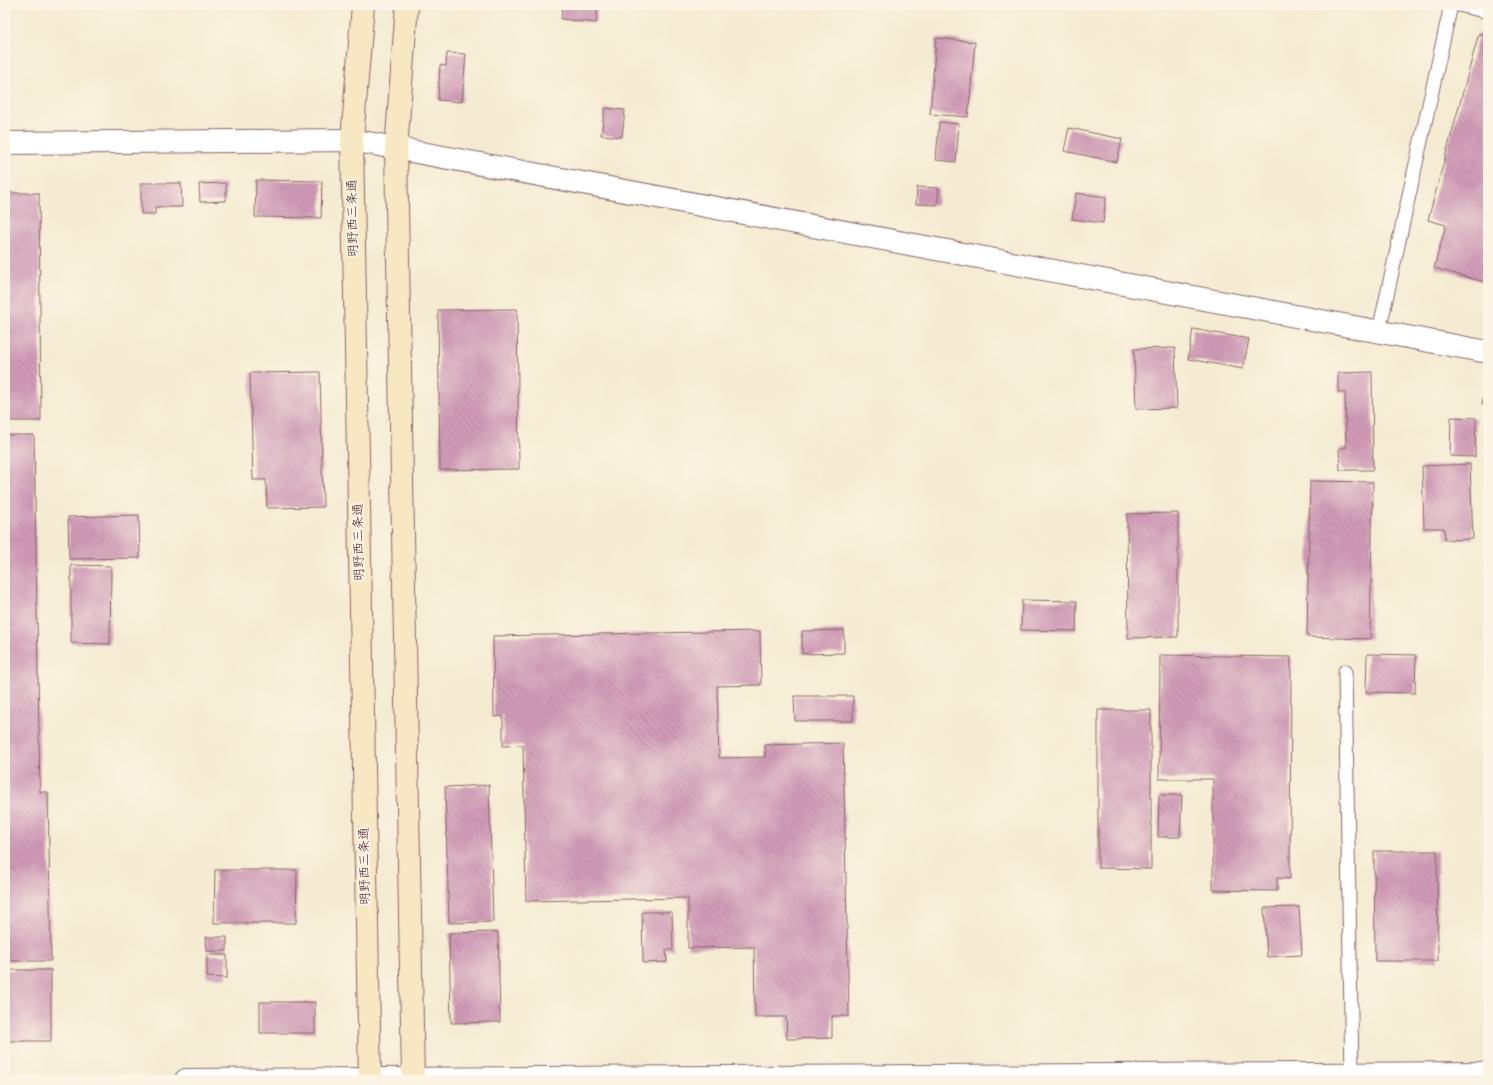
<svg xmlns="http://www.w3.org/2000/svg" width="1493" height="1085" font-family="'Gochi Hand','Klee One',sans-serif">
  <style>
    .building { fill: url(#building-back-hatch) }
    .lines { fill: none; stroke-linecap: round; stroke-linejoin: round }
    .lane-casing { stroke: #866666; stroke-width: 15 }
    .street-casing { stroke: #866666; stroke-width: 24 }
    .secondary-casing { stroke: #866666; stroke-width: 24 }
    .lane { stroke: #fff; stroke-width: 13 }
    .street { stroke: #fff; stroke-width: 22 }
    .secondary { stroke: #f7e8c3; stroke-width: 22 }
    .labels { text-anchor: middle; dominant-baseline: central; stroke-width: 4; stroke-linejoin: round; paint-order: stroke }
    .street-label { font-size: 13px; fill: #4a1f2b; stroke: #fcf5e5 }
  </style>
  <defs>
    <pattern id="building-back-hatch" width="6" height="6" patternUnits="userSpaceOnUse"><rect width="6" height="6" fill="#d19bb8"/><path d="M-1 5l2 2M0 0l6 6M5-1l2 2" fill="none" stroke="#ac7e96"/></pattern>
  </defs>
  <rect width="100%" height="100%" fill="#fcf5e5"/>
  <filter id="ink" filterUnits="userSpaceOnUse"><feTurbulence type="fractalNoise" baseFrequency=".025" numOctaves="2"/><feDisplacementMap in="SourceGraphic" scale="8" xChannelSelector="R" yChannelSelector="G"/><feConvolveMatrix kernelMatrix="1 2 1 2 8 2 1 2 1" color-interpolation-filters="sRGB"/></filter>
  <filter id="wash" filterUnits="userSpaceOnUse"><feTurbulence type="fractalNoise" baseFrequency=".012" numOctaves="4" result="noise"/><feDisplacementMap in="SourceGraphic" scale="16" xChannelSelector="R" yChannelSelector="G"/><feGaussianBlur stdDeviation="0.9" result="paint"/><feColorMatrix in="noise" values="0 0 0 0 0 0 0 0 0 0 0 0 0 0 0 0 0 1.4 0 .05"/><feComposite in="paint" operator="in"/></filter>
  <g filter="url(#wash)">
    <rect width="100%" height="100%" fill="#f5ebd3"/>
    <g id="blocks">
      <!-- building -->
      <g class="building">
        <path d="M563,5H598L596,23L561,19Z"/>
        <path d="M1479,33L1488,36V283L1434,268L1446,225L1428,220Z"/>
        <path d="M936,38L975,42L968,117L930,114Z"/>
        <path d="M447,53L466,54L462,102L438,100L440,65L446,66Z"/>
        <path d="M605,108L625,110L622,137L601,135Z"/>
        <path d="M939,122L959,124L956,162L936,160Z"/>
        <path d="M1069,128L1122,139L1117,162L1064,151Z"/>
        <path d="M256,180L322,181L321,218L255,217Z"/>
        <path d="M141,183H181L182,207H155V214H141Z"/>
        <path d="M226,183V201L200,202L199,184Z"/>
        <path d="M917,187L939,188L937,205L916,204Z"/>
        <path d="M5,193H39L41,421H5Z"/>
        <path d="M1076,193L1106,197L1103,223L1072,219Z"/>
        <path d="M517,309L519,469L440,470L438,310Z"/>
        <path d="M1193,329L1249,339L1243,369L1188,359Z"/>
        <path d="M1175,348L1177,408L1136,409L1134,349Z"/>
        <path d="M320,372L323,507L267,508L266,480H253L250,373Z"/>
        <path d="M1372,372L1373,470H1340L1339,448H1346L1345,392H1338V373Z"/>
        <path d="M1485,387H1488V405L1482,404Z"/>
        <path d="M1451,417L1476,418L1475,457L1450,456Z"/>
        <path d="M5,435H34L40,792H48L51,961H5Z"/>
        <path d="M1470,464L1473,539L1445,540L1444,528H1424L1422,466Z"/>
        <path d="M1310,481L1373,482L1370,639L1307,637Z"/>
        <path d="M1178,513V637L1128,638L1127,514Z"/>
        <path d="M139,515L140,558L69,559L68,517Z"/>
        <path d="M71,565L111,566L110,644L71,643Z"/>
        <path d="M1022,600L1077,601L1076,631L1021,630Z"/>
        <path d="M844,630V653L802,654V631Z"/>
        <path d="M760,631L761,685L717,686L719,758L765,757V745L843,743L849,1016H832V1038L787,1039L786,1017H755L754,947L688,948V898L526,901L523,745L503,746V716L494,717L493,636Z"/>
        <path d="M1367,654L1416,655L1415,693L1366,692Z"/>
        <path d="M1160,655L1291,657L1290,879L1277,878V891L1213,890V779H1159Z"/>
        <path d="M794,696H853V721H795Z"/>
        <path d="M1098,710H1151V869L1098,868Z"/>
        <path d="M489,785L493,922L449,923L445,787Z"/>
        <path d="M1159,795H1182L1180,837H1158Z"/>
        <path d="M1374,851H1437L1438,961H1375Z"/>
        <path d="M215,870H297L296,923H214Z"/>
        <path d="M1299,907L1302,955L1267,957L1264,908Z"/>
        <path d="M642,912H672L673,950H666L667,962L643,963Z"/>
        <path d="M498,932L500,1022L451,1023L449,933Z"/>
        <path d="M206,937H227V951H207Z"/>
        <path d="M207,955H227V978L207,977Z"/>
        <rect x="5" y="970" width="46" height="71"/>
        <rect x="260" y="1002" width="55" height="31"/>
      </g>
    </g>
  </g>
  <g filter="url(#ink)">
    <use href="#blocks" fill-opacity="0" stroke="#866666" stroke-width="1"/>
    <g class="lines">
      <defs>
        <g id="lane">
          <path d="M1459,5L1488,12"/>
          <path d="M1379,331L1451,5"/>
          <path d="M1345,671L1352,1074"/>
        </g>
        <g id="street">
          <path d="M5,143L352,140L1488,352"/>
          <path d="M186,1080L1488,1073"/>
        </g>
        <g id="secondary">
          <path d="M363,5L352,140L370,1080"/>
          <path d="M407,5L396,149L413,1080"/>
        </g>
      </defs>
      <!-- lane casing -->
      <use href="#lane" class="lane-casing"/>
      <!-- street casing -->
      <use href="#street" class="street-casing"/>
      <!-- secondary casing -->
      <use href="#secondary" class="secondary-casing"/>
      <!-- lane -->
      <use href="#lane" class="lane"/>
      <!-- street -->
      <use href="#street" class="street"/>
      <!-- secondary -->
      <use href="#secondary" class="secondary"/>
    </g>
  </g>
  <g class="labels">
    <!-- street labels -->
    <g class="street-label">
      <text transform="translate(354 218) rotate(-91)">明野西三条通</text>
      <text transform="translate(360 542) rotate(-91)">明野西三条通</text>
      <text transform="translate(366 866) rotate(-91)">明野西三条通</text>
    </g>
  </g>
  <!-- margin -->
  <rect width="1493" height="1085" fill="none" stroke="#fcf5e5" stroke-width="20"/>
</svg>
